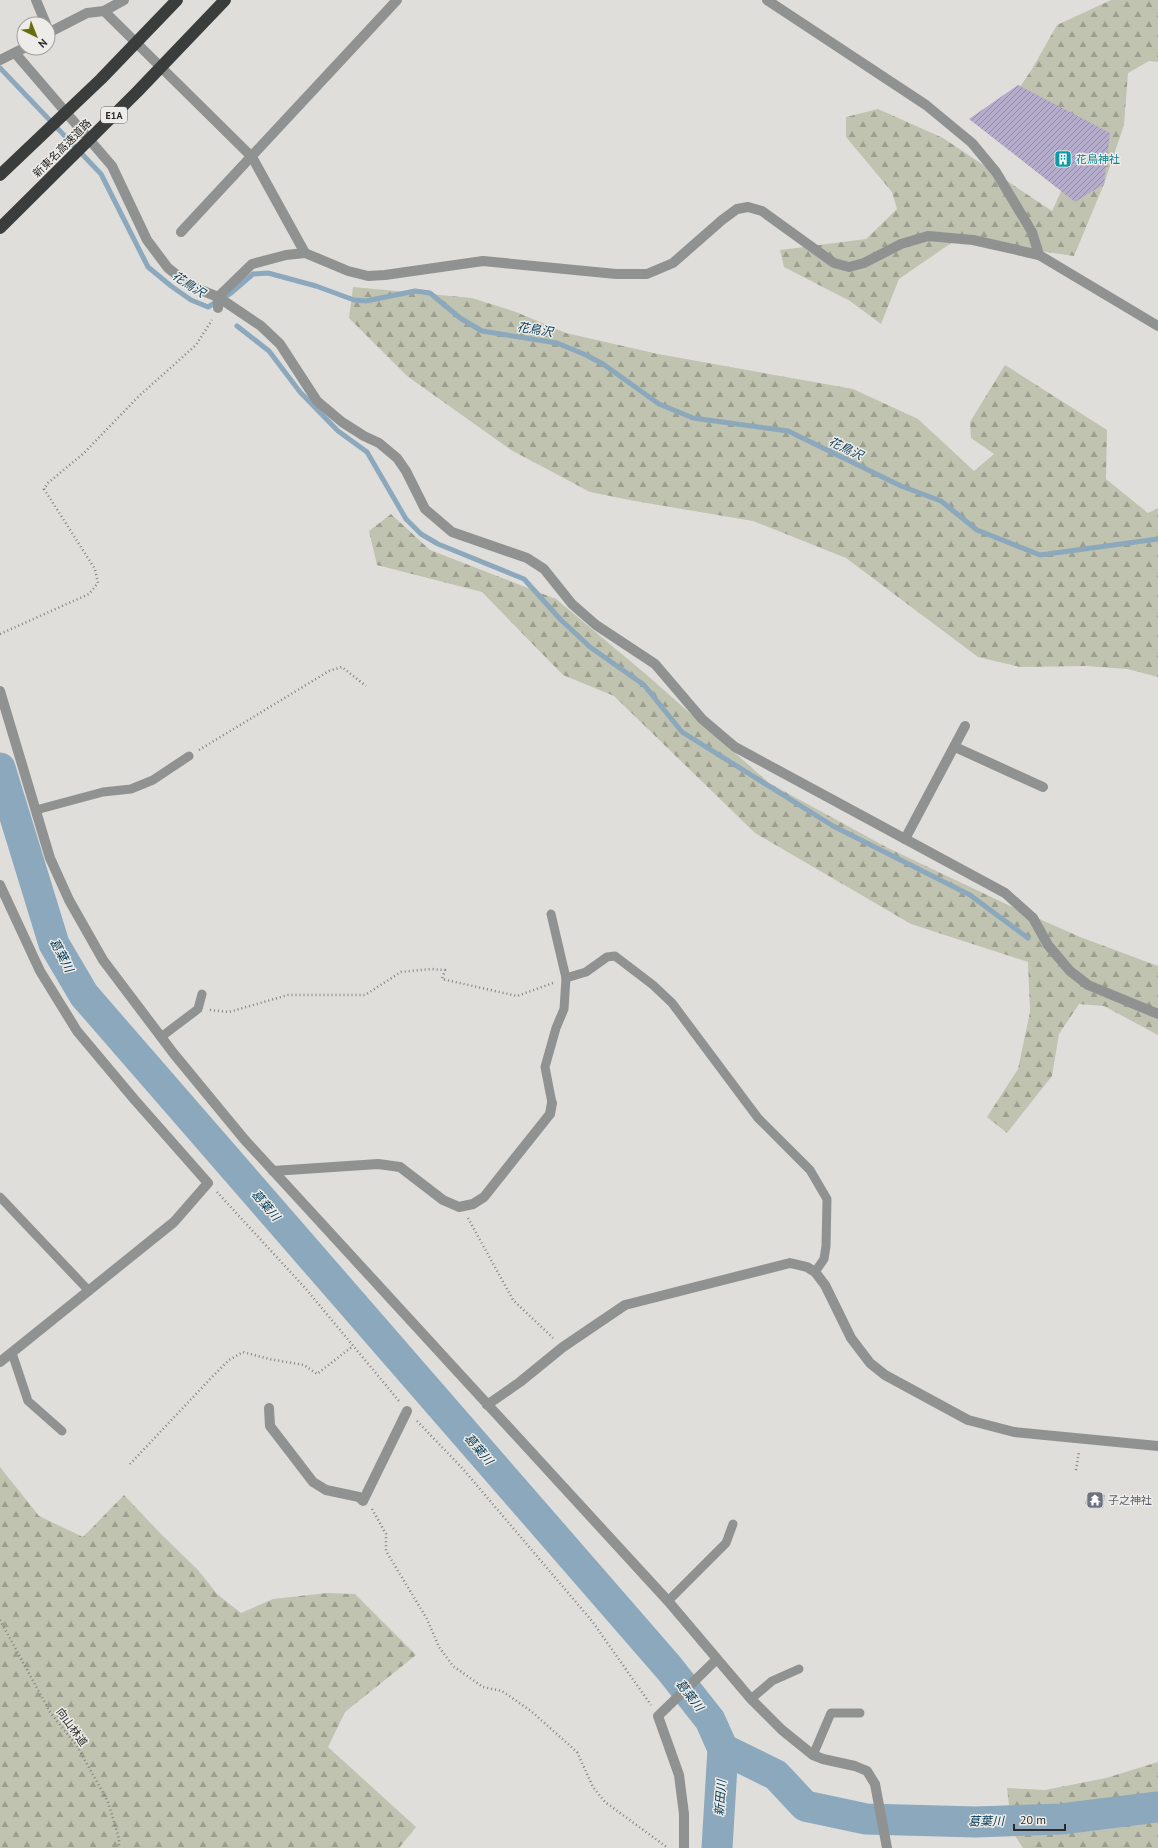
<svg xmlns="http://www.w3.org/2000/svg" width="1158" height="1848" font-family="'PT Sans','Noto Sans JP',sans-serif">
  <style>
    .forest { fill: url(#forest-firs) }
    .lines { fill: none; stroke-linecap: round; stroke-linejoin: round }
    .stream { stroke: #8ca8bd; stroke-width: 5 }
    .river { stroke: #8ca8bd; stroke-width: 31 }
    .building { fill: url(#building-hatch) }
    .path { stroke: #838280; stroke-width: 2.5; stroke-dasharray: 1 3; stroke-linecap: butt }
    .lane { stroke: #909291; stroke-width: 9 }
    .street { stroke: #909291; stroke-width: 10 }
    .highway { stroke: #3b3d3c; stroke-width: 12 }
    .labels { text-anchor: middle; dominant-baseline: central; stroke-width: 3; stroke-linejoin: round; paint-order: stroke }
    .shield { fill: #edece8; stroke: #656462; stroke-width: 1 }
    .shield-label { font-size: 10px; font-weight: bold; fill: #2b2a29 }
    .street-label { font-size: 11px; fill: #2b2a29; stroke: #edece8 }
    .culture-label { font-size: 11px; fill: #0d838f; stroke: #edece8; text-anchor: start }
    .worship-label { font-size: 11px; fill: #5b616d; stroke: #edece8; text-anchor: start }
    .water-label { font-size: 12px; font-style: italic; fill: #023956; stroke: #edece8 }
  </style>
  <defs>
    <pattern id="forest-firs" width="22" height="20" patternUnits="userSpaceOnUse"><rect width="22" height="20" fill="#c0c3af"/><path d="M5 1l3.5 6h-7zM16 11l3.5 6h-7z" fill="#9c9f8e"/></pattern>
    <pattern id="building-hatch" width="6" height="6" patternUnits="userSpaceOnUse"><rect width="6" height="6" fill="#b5abca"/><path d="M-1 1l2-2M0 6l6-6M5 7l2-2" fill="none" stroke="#938ba4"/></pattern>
  </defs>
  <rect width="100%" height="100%" fill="#e0dedb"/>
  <!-- forest -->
  <g class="forest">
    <path d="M1111,0H1158V62L1149,61L1128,73L1124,125L1104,184L1074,256L957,239L899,279L881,324L850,301L784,267L780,250L866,239L897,209L892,192L846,137V117L878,109L943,138L1052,211L1080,150L1007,106L1032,69L1057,25Z"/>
    <path d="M353,287L472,298L516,312L566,333L658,354L853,389L918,419L974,471L994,454L971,438L970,422L1005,365L1107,430L1106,479L1148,513L1158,508V677L1127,669L1087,666L1020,667L978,657L846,558L753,521L635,501L590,492L511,450L407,376L349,318Z"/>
    <path d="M391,514L430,550L556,599L648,676L769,783L888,848L1006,904L1080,937L1158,966V1035L1104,1006L1079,1004L1059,1034L1052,1076L1007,1133L987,1117L1018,1069L1030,1012L1028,962L911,924L755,833L614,696L563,675L482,592L377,565L369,531Z"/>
    <path d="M0,1467L39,1516L83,1537L124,1495L161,1534L198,1570L217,1594L241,1613L273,1599L327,1593L355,1594L416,1655L345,1712L328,1747L416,1827L399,1848H0Z"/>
    <path d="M1158,1762V1848H1023L1012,1831L1007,1788L1045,1790L1106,1778Z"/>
  </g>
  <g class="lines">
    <!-- stream -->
    <g class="stream">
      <path d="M0,68L101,174L148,267L171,286L191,300L208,307L231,293L253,274L268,273L316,286L354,300L366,301L415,291L430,293L460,318L482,331L557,343L586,355L603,364L659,404L693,418L788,431L901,486L941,501L977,530L1040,555L1158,539"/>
      <path d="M237,326L269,351L300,392L338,431L367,452L406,519L421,534L438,544L524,579L561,620L590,647L644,685L682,732L833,826L970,895L1028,938"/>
    </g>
    <!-- river -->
    <g class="river">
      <path d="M0,768L54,944L84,995L669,1668L710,1720L723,1749L776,1775L805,1806L866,1819L976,1822L1061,1819L1158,1807"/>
      <path d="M717,1848L723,1749"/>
    </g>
  </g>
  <!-- building -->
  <g class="building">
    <path d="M1018,85L1110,133L1104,184L1075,202L969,119Z"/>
    <path d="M1088,1492L1105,1495L1103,1508L1085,1504Z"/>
  </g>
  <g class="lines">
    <!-- path -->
    <g class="path">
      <path d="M0,634L89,594L98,583L95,569L44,489L48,483L84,453L139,396L196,345L212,320"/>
      <path d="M199,750L329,671L342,667L366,686"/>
      <path d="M210,1010L229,1012L288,995H365L401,972L431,969L445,970L442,979L517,996L553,983"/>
      <path d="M217,1192L306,1289L399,1401"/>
      <path d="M468,1218L513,1300L553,1338"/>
      <path d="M417,1421L463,1469L592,1621L651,1705"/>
      <path d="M130,1464L213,1376L229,1360L243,1352L269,1359L304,1365L317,1374L353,1346"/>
      <path d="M1076,1470L1079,1452"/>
      <path d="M372,1509L386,1534V1551L427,1619L439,1647L453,1666L483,1687L502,1691L531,1711L577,1752L593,1787L605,1802L668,1848"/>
      <path d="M0,1620L50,1712L77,1746L108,1802L119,1839V1848"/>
    </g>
    <!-- lane -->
    <g class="lane">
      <path d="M36,810L103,792L131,789L153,780L189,756"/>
      <path d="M551,914L566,978L564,1009L556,1028L545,1067L552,1103"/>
      <path d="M566,978L586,972L607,957L615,956L653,985L672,1003L758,1118L810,1170L827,1199L826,1246L824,1259L815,1272"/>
      <path d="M161,1037L198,1009L202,994"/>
      <path d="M0,1197L89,1291"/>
      <path d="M12,1353L28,1401L62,1431"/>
      <path d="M668,1601L726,1543L733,1524"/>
      <path d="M751,1699L772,1681L799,1669"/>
      <path d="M813,1755L831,1713H860"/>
    </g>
    <!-- street -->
    <g class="street">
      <path d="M36,0L46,24"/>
      <path d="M767,0L926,105L972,143L996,172L1032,232L1039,255"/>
      <path d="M104,11L252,157L305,253"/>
      <path d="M48,33L87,13L104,11L124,0"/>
      <path d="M15,53L112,166L147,240L168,268L191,286L218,297L261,326L280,344L317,401L342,422L364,436L379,443L397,458L406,471L425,509L452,532L527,558L544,569L572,604L596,625L655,664L702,719L735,747L1005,893L1033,918L1048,945L1070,971L1088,985L1158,1014"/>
      <path d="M0,60L24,48"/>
      <path d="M181,232L397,0"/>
      <path d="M218,308V297L252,264L286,255L305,253L348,271L368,276L385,275L483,261L616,274H647L673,263L722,220L737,209L748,207L762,211L834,263L849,267L864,263L901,244L928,236L973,240L1039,255L1158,326"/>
      <path d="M0,691L50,858L69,900L103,960L174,1054L244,1139L668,1601L751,1699L782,1730L813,1755L823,1759L855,1766L867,1771L875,1784L887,1848"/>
      <path d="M955,747L1043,787"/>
      <path d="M905,839L965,726"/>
      <path d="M0,885L40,971L77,1031L134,1099L208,1183L174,1222L0,1362"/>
      <path d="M273,1171L378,1164L400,1167L443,1200L459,1207L473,1204L484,1197L550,1114L552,1103"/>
      <path d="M487,1405L520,1382L563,1347L625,1305L790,1263L807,1267L815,1272L825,1285L851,1338L870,1363L885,1375L968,1420L1014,1432L1158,1446"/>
      <path d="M269,1408L270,1426L313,1482L326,1490L359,1497L363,1501L407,1411"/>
      <path d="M684,1848V1814L679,1775L658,1716L716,1660"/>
    </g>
    <!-- highway -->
    <g class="highway">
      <path d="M0,175L101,79L177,0"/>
      <path d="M0,228L137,92L225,0"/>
    </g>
  </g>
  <!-- icons -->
  <defs>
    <symbol id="building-square" viewBox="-11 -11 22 22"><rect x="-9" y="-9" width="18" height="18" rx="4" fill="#0f9aa8" stroke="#edece8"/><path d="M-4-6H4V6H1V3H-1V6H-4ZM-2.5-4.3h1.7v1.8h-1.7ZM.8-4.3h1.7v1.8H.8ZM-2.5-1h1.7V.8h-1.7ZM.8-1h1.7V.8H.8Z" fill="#fff"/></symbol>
    <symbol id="temple-square" viewBox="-11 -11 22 22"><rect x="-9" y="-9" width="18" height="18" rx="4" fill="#6b7280" stroke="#edece8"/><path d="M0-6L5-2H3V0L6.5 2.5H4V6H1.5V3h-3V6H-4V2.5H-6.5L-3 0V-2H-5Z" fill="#fff"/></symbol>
  </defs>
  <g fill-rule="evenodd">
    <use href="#building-square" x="1053" y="149" width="20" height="20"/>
    <use href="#temple-square" x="1085" y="1490" width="20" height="20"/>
  </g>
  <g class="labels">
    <!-- shield labels -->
    <rect class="shield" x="101" y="107" width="26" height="16" rx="3"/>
    <g class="shield-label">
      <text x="114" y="115">E1A</text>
    </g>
    <!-- street labels -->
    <g class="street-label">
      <text transform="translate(62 148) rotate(-45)">新東名高速道路</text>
      <text transform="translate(72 1727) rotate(54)">向山林道</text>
    </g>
    <!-- culture labels -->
    <g class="culture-label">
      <text x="1076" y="159">花鳥神社</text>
    </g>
    <!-- worship labels -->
    <g class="worship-label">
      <text x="1108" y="1500">子之神社</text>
    </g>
    <!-- water labels -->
    <g class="water-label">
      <text transform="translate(189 284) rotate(34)">花鳥沢</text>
      <text transform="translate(535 329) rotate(9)">花鳥沢</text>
      <text transform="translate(846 448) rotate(26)">花鳥沢</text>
      <text transform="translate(62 955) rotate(62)">葛葉川</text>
      <text transform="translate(266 1205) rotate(49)">葛葉川</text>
      <text transform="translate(479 1449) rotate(49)">葛葉川</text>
      <text transform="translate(690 1695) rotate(52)">葛葉川</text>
      <text transform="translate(720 1798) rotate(-86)">新田川</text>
      <text transform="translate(986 1821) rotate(-1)">葛葉川</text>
    </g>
  </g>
  <!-- north arrow -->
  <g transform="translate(36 36) rotate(137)"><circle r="19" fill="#edece8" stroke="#9f9e9c"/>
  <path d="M0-3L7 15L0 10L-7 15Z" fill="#696d0f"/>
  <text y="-6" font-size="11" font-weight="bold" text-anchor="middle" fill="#2b2a29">N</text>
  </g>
  <!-- scale -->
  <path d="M1014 1824v6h51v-6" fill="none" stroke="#2b2a29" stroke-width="2"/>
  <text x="1020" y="1824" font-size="12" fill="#2b2a29" stroke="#edece8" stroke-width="3" paint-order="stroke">20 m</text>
</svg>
